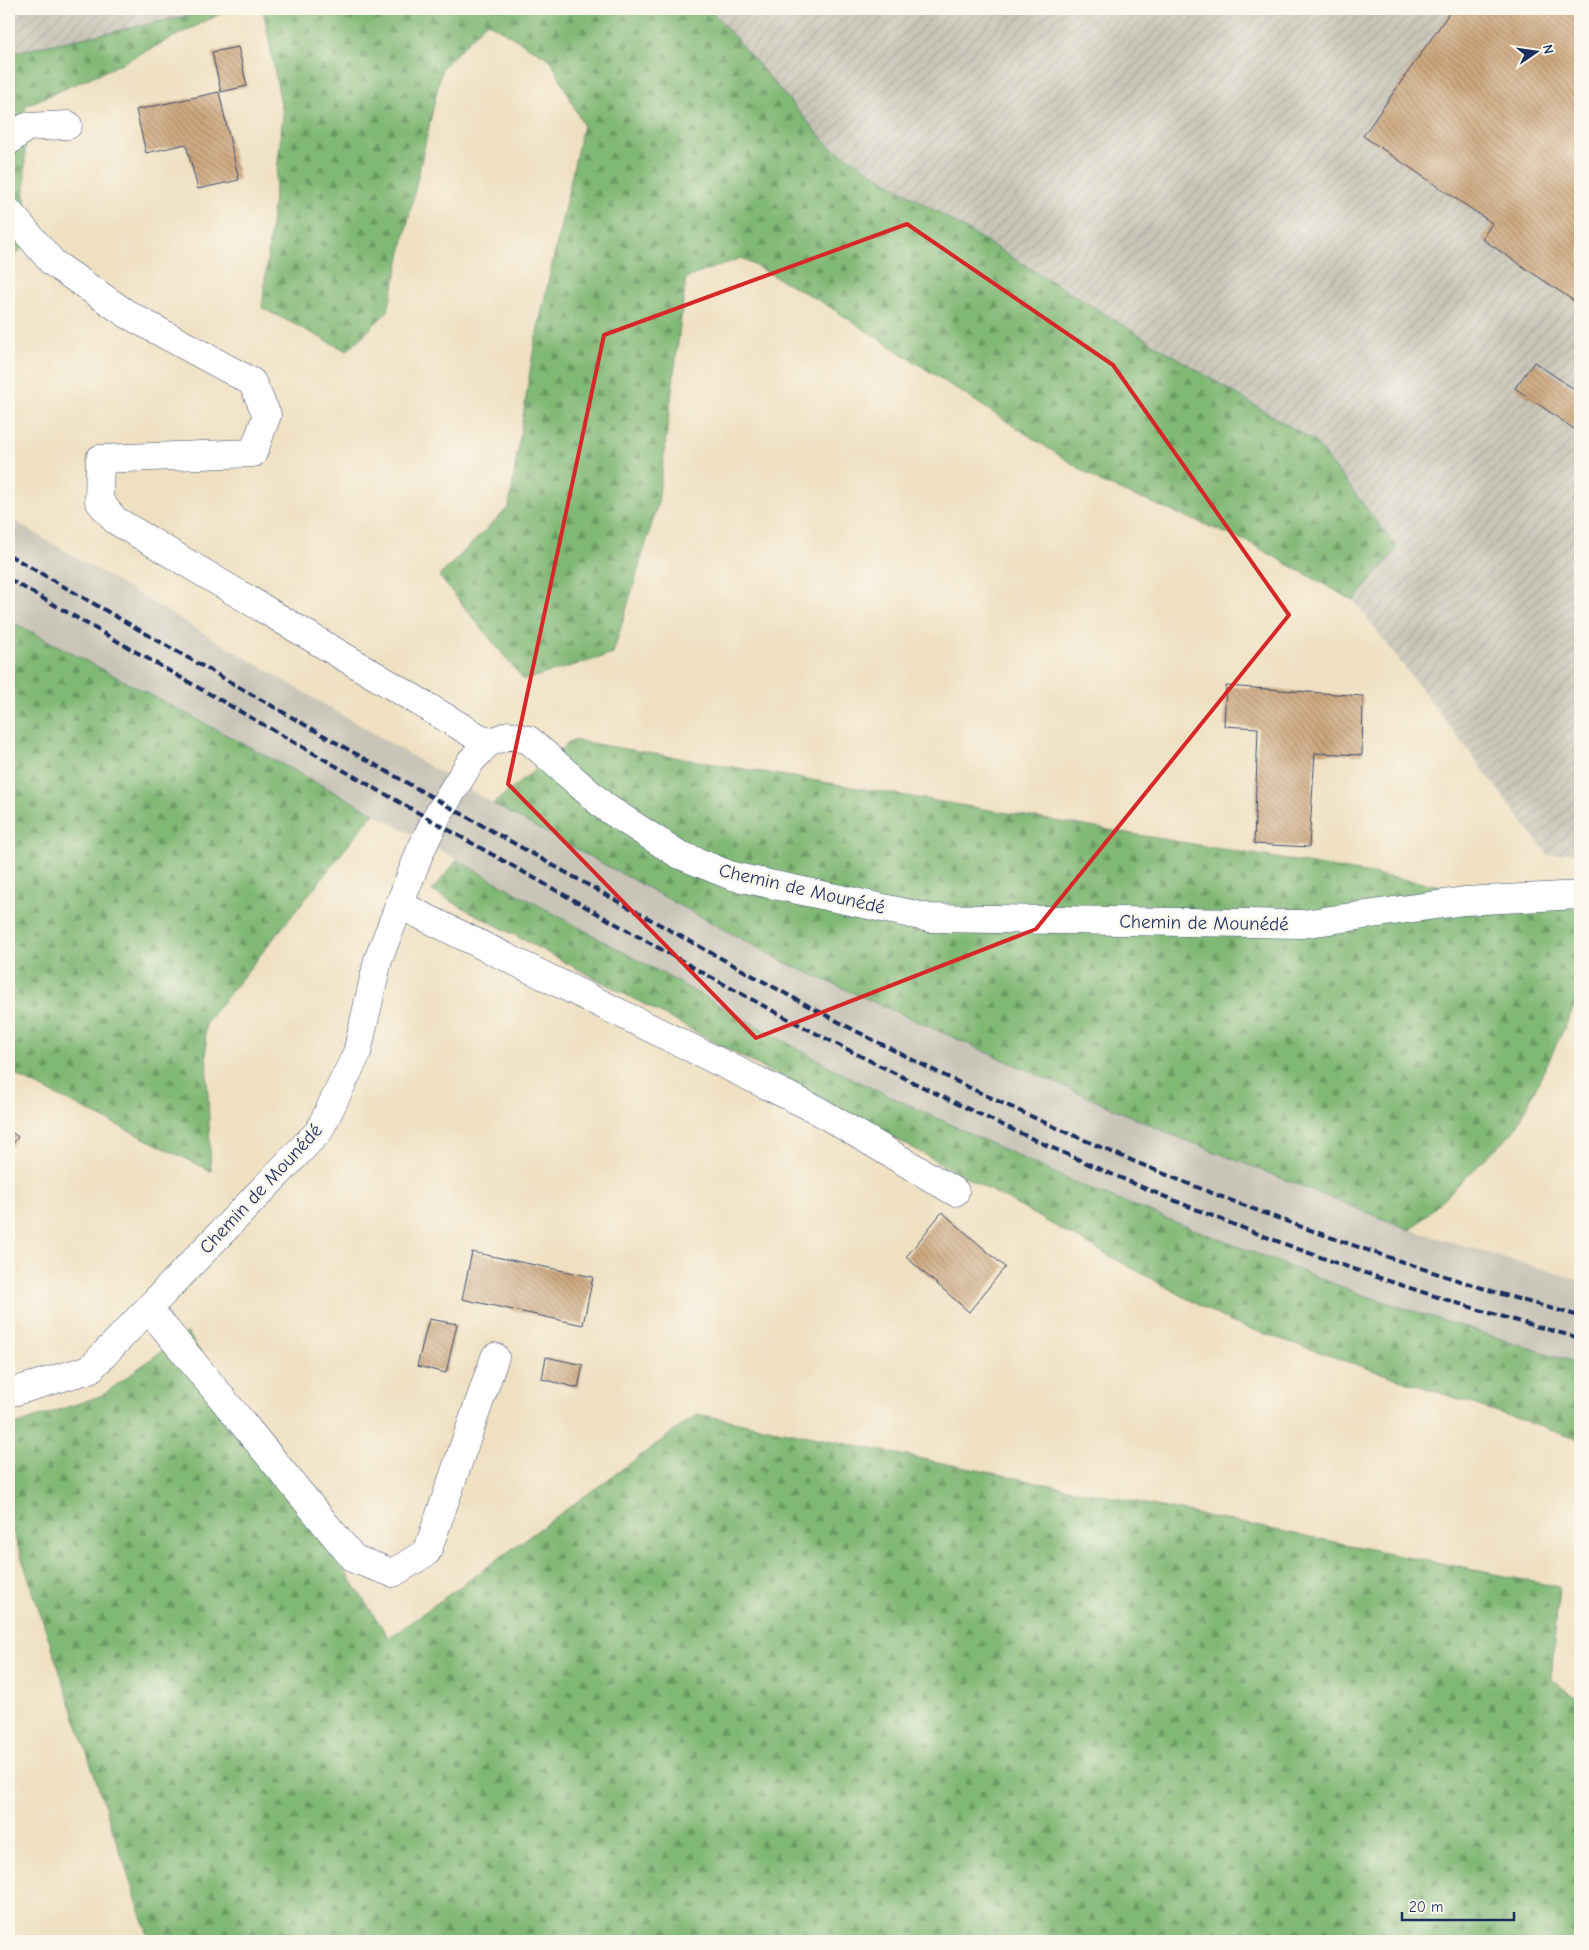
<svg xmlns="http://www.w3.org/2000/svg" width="1589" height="1950" font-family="'Comic Neue',sans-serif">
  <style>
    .industrial { fill: url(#industrial-furrows) }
    .railway { fill: #c8c4b8 }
    .forest { fill: url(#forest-firs); stroke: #4e7469 }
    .building { fill: url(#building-back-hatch) }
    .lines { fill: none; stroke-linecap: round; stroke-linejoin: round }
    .minor-casing { stroke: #3b4a6d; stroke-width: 29 }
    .minor { stroke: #fff; stroke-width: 28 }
    .rail { stroke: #1b2f5e; stroke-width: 4; stroke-dasharray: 8 4; stroke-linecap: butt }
    .marked { fill: none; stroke: #d62828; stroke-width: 4; stroke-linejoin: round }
    .labels { text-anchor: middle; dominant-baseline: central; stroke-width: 5; stroke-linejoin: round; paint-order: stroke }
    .street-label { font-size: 19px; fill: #1b2f5e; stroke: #fbf7ec }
  </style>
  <defs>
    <pattern id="industrial-furrows" width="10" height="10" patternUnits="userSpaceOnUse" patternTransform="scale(1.25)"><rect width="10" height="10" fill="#c8c4b8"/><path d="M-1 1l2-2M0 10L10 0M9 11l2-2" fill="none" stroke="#aba9a1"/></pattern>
    <pattern id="forest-firs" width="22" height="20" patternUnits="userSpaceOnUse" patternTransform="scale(1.25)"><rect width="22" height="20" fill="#80b874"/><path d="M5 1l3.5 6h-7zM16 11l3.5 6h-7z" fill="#689662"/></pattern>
    <pattern id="building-back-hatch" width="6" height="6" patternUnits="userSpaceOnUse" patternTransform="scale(1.25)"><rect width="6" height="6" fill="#cea87f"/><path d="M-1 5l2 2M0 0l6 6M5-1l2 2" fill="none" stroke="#a6896b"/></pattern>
  </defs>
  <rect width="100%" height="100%" fill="#fbf7ec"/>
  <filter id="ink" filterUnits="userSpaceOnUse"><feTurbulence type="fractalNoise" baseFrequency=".02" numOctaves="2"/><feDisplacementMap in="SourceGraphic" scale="10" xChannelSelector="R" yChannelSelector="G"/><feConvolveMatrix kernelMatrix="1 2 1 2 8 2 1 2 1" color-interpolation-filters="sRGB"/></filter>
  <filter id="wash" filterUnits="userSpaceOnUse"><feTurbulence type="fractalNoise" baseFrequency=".0096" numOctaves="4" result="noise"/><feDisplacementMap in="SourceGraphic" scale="20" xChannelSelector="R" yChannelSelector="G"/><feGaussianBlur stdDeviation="1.12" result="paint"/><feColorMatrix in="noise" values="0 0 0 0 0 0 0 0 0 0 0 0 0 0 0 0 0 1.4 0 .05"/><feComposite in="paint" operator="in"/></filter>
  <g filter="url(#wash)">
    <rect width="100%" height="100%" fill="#efe0c1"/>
    <!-- industrial -->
    <g class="industrial">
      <path d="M9,9H198L192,15L15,52L9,50Z"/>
      <path d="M710,9H1580V852L1548,855L1354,601L1397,548L1315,442L829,146Z"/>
    </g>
    <!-- railway -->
    <path class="railway" d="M9,518L493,804L784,962L1173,1135L1411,1230L1580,1280V1364L1363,1295L1080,1185L849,1077L374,813L9,620Z"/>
    <!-- forest -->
    <g class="forest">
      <path d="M198,9H230L112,68L25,106V244L9,264V50L15,52L192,15Z"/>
      <path d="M263,9H710L829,146L1315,442L1397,548L1354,601L1248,542L1102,483L822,302L741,258L686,278L658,503L613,654L524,680L439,576L509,507L534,346L583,125L551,60L487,22L442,68L388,311L347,351L262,308L283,115Z"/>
      <path d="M9,620L374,813L205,1024L211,1171L9,1072Z"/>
      <path d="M572,740L1580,909V995L1516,1129L1411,1230L1173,1135L784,962L493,804Z"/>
      <path d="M457,860L849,1077L1080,1185L1363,1295L1580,1364V1440L1230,1322L922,1153L432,891Z"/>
      <path d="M187,1332L389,1638L698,1414L1559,1587L1551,1679L1580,1701V1941H150L9,1520V1427L103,1395Z"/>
    </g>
    <g id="blocks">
      <!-- building -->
      <g class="building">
        <path d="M1452,9H1580V305L1482,239L1492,223L1363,136Z"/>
        <path d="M238,47L247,86L221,92L212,52Z"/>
        <path d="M219,92L239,180L198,189L186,144L146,153L136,110Z"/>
        <path d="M1534,362L1580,393V427L1577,431L1515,388Z"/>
        <path d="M1580,485V500L1574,495Z"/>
        <path d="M1226,686L1363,696L1362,755L1315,753L1309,847L1254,844L1258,728L1224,726Z"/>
        <path d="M9,1130L18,1137L9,1149Z"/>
        <path d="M942,1212L1005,1267L969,1312L906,1257Z"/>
        <path d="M472,1252L593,1277L583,1325L462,1299Z"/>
        <path d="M429,1319L457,1324L446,1373L417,1366Z"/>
        <path d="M546,1357L583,1365L578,1388L542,1379Z"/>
      </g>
    </g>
  </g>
  <g filter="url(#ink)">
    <use href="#blocks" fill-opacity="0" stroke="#3b4a6d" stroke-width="1"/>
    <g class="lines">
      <defs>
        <g id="minor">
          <path d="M9,141L26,127L68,125"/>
          <path d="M9,212L53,263L127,314L252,382L267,415L253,453L100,459L99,501L115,520L488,743"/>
          <path d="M400,905L817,1110L955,1192"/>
          <path d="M149,1309L354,1559L393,1573L427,1552L495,1357"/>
          <path d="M9,1393L90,1369L319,1131L357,1053L378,960L420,852L437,816L471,761L488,743L509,735L529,740L605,807L678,854L732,876L930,918L1302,924L1464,901L1580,895"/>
        </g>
      </defs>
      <!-- minor casing -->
      <use href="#minor" class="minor-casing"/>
      <!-- minor -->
      <use href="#minor" class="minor"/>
      <!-- rail -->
      <g class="rail">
        <path d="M9,555C202,666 395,777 590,886C703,948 815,1012 931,1069C1084,1144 1242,1209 1403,1262C1462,1282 1521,1301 1580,1316"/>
        <path d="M9,579C192,684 375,789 559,892C649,942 738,994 829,1040C1067,1162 1321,1271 1580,1338"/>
      </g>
    </g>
  </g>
  <!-- marked area -->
  <path class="marked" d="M907,224L1113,365L1289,615L1036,929L756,1038L508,784L604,335Z"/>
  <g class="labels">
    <!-- street labels -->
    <g class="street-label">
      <text transform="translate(802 889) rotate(13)">Chemin de Mounédé</text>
      <text transform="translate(1204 923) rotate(1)">Chemin de Mounédé</text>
      <text transform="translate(261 1189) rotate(-47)">Chemin de Mounédé</text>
    </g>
  </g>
  <!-- margin -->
  <rect width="1589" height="1950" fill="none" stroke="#fbf7ec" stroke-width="30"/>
  <!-- north arrow -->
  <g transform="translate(1536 52) rotate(77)" stroke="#fbf7ec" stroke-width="4" paint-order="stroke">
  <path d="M0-4L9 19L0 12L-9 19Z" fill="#1b2f5e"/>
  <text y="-8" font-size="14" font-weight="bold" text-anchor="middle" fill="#1b2f5e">N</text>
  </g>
  <!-- scale -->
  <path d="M1402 1912v8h112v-8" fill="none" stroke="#1b2f5e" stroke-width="2.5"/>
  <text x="1409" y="1912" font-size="15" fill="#1b2f5e" stroke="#fbf7ec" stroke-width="4" paint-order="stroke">20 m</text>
</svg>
